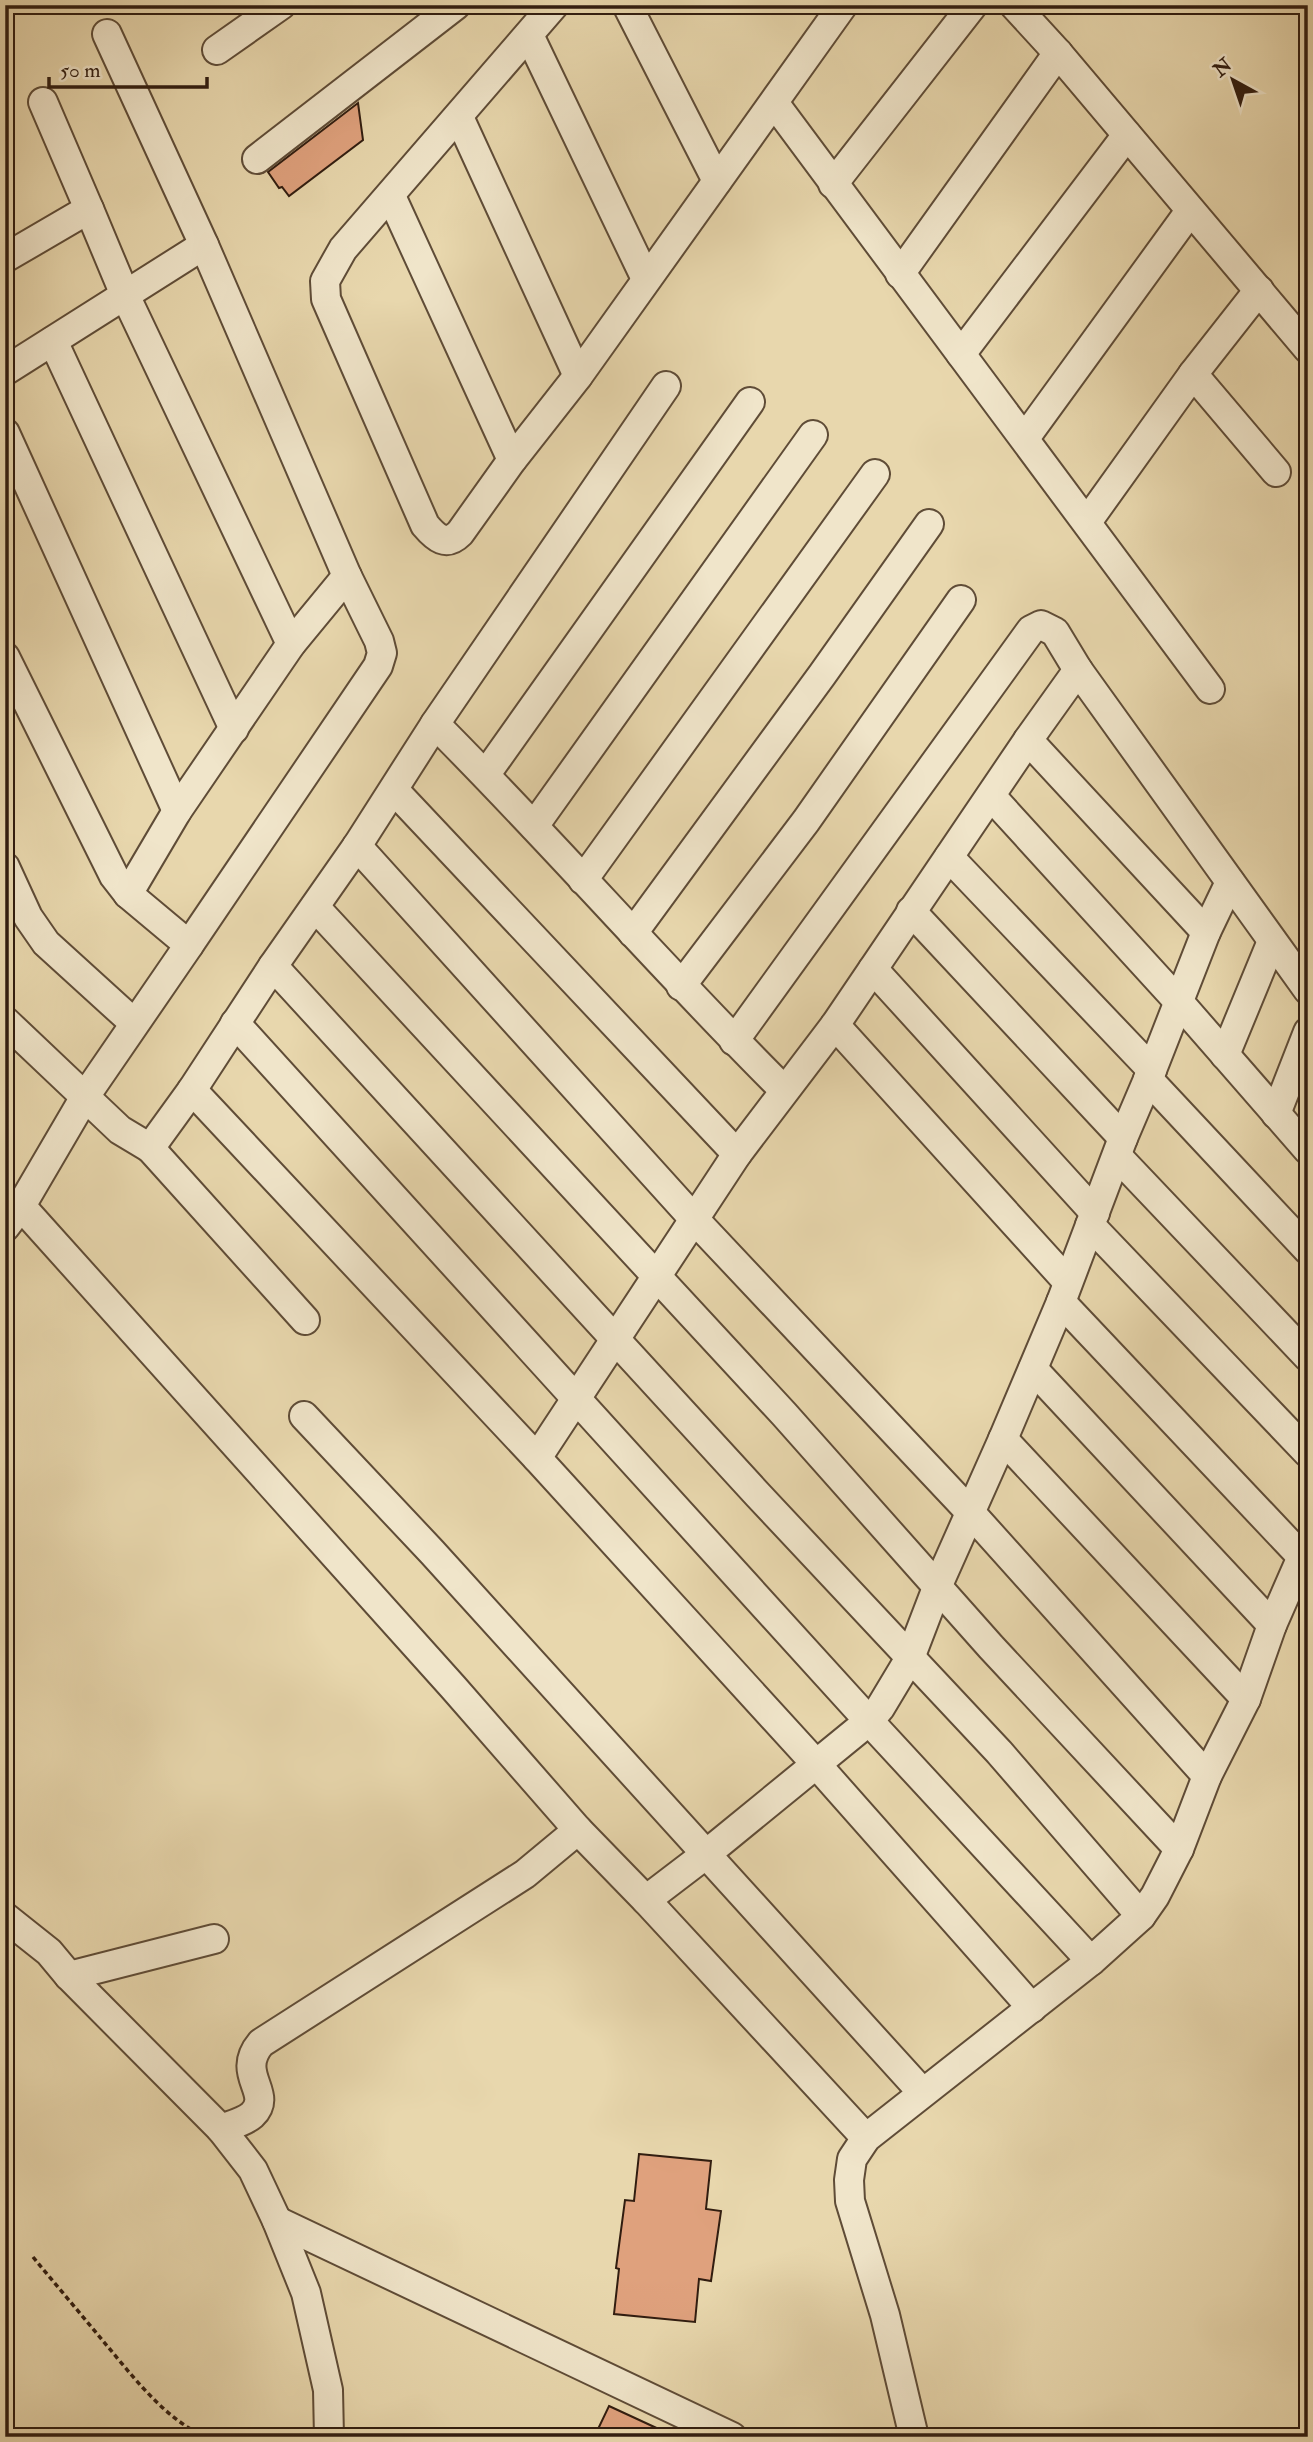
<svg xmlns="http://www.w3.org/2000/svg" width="1313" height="2442" font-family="'IM FELL Double Pica',serif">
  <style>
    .building { fill: #dfa17d; stroke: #311d10; stroke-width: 2 }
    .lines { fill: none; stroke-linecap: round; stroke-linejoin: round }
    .minor-casing { stroke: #5f4c37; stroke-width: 32 }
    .path { stroke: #311d10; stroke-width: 3.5; stroke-dasharray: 5 3.5; stroke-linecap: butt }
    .minor { stroke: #f0e5ca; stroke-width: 28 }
  </style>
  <rect width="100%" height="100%" fill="#e8d7ad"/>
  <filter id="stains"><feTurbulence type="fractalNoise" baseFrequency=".00286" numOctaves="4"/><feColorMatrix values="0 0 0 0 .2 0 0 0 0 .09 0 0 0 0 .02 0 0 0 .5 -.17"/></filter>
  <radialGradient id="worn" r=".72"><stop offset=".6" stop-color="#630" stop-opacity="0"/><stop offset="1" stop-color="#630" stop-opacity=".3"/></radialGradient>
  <!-- building -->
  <g class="building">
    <path d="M358,103L363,140L289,196L282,187L279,188L268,172Z"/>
    <path d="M639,2154L711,2161L706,2209L721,2211L711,2281L699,2279L695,2322L614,2314L619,2269L616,2268L625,2200L634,2201Z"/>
    <path d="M609,2406L676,2437H614L598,2429Z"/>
  </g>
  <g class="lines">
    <defs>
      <g id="minor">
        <path d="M554,5L343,249L325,281L326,299L425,525C436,538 446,547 460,533L512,460L578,376L843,5"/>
        <path d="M627,5L717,181"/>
        <path d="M1014,5L1058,53L1308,349"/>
        <path d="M107,34L204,245L347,576L379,641L382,653L378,666L189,945"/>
        <path d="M529,35L646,279"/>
        <path d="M217,50L281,5"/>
        <path d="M775,104L1210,689"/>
        <path d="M459,117L578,376"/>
        <path d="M257,159L456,5"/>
        <path d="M833,184L973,5"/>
        <path d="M391,196L512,460"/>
        <path d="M89,209L125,295L291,644"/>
        <path d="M5,258L89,209L43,102"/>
        <path d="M900,274L1058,53"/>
        <path d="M53,341L234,729"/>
        <path d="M961,354L1127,135"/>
        <path d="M5,371L204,245"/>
        <path d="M1193,374L1276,472"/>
        <path d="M5,433L177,811"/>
        <path d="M1025,438L1190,211"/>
        <path d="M1087,522L1193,374L1259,290"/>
        <path d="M5,657L114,876L128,894L189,945L86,1095L21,1206L5,1227"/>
        <path d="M435,724C554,843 664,971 784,1090"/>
        <path d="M1028,740L1206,932"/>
        <path d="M486,774L750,402"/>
        <path d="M394,790L737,1154"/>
        <path d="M991,796L1179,1002L1308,1150"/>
        <path d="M534,826L813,435"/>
        <path d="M357,846L694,1219L970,1512L1207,1776"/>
        <path d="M949,857L1152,1070"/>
        <path d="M5,867L28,917L46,943L134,1023"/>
        <path d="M583,880L875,474"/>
        <path d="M128,894L177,811L291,644L347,576"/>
        <path d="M315,907L784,1414L991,1647L1179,1849"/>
        <path d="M911,911L1123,1138"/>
        <path d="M633,933L822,675L929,524"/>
        <path d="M273,966L758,1495L999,1752L1141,1916"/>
        <path d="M873,969L1095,1213"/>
        <path d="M681,986L806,821L961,600"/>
        <path d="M5,1021L120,1130L150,1148L192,1090L273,966L357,846L435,724L666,386"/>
        <path d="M235,1023L869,1721L1091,1961"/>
        <path d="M835,1025L1067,1281"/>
        <path d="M734,1041L1031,630L1041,625L1055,632L1078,670L1308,990"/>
        <path d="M1225,1055L1272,941"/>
        <path d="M1148,1079L1308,1250"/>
        <path d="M192,1090L537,1458L817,1765L1032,2008"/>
        <path d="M1276,1114L1308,1032"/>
        <path d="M150,1148L305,1320"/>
        <path d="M1117,1156L1308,1357"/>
        <path d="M21,1206L453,1687L578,1830L646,1900L866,2138"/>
        <path d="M1090,1225L1308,1453"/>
        <path d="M1061,1302L1302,1557"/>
        <path d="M1033,1369L1272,1625"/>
        <path d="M304,1416L432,1552L922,2092"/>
        <path d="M1003,1439L1246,1699"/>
        <path d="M537,1458L737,1154L835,1025L1028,740L1078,670"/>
        <path d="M646,1900L705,1855L869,1721L880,1708L910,1658L938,1585L1003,1439L1061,1302L1123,1138L1152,1070L1206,932L1230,882"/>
        <path d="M5,1917L49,1952L69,1976L221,2129L253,2170L277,2221L306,2293L328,2390L329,2437"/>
        <path d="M69,1976L214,1939"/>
        <path d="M221,2129C231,2125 244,2122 252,2115C275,2093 234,2075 261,2043L525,1874L578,1830"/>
        <path d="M277,2221L732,2437"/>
        <path d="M914,2437L885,2315L850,2201L849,2180L852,2159L866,2138L1091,1961L1141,1916L1155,1896L1179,1849L1207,1776L1246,1699L1272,1625L1308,1543"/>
      </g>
    </defs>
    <!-- minor casing -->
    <use href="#minor" class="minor-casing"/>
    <!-- path -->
    <path class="path" d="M33,2257C56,2285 80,2313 103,2341C132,2375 164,2419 206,2437"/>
    <!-- minor -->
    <use href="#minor" class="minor"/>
  </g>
  <!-- margin -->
  <rect width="1313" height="2442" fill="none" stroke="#e8d7ad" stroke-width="28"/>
  <rect x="7" y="7" width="1299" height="2428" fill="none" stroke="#311d10" stroke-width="3.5"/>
  <rect x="14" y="14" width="1285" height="2414" fill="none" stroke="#311d10" stroke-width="2"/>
  <!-- north arrow -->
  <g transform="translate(1233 80) rotate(320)" stroke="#f0e5ca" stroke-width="5" paint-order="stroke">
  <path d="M0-5L12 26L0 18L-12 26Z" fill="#311d10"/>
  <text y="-10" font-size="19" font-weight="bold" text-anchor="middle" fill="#311d10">N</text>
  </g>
  <!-- scale -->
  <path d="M49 77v10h158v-10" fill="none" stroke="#311d10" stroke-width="3.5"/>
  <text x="60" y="77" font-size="21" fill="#311d10" stroke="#f0e5ca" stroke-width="5" paint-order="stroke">50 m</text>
  <rect width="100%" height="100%" filter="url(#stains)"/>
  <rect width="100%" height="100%" fill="url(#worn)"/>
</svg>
